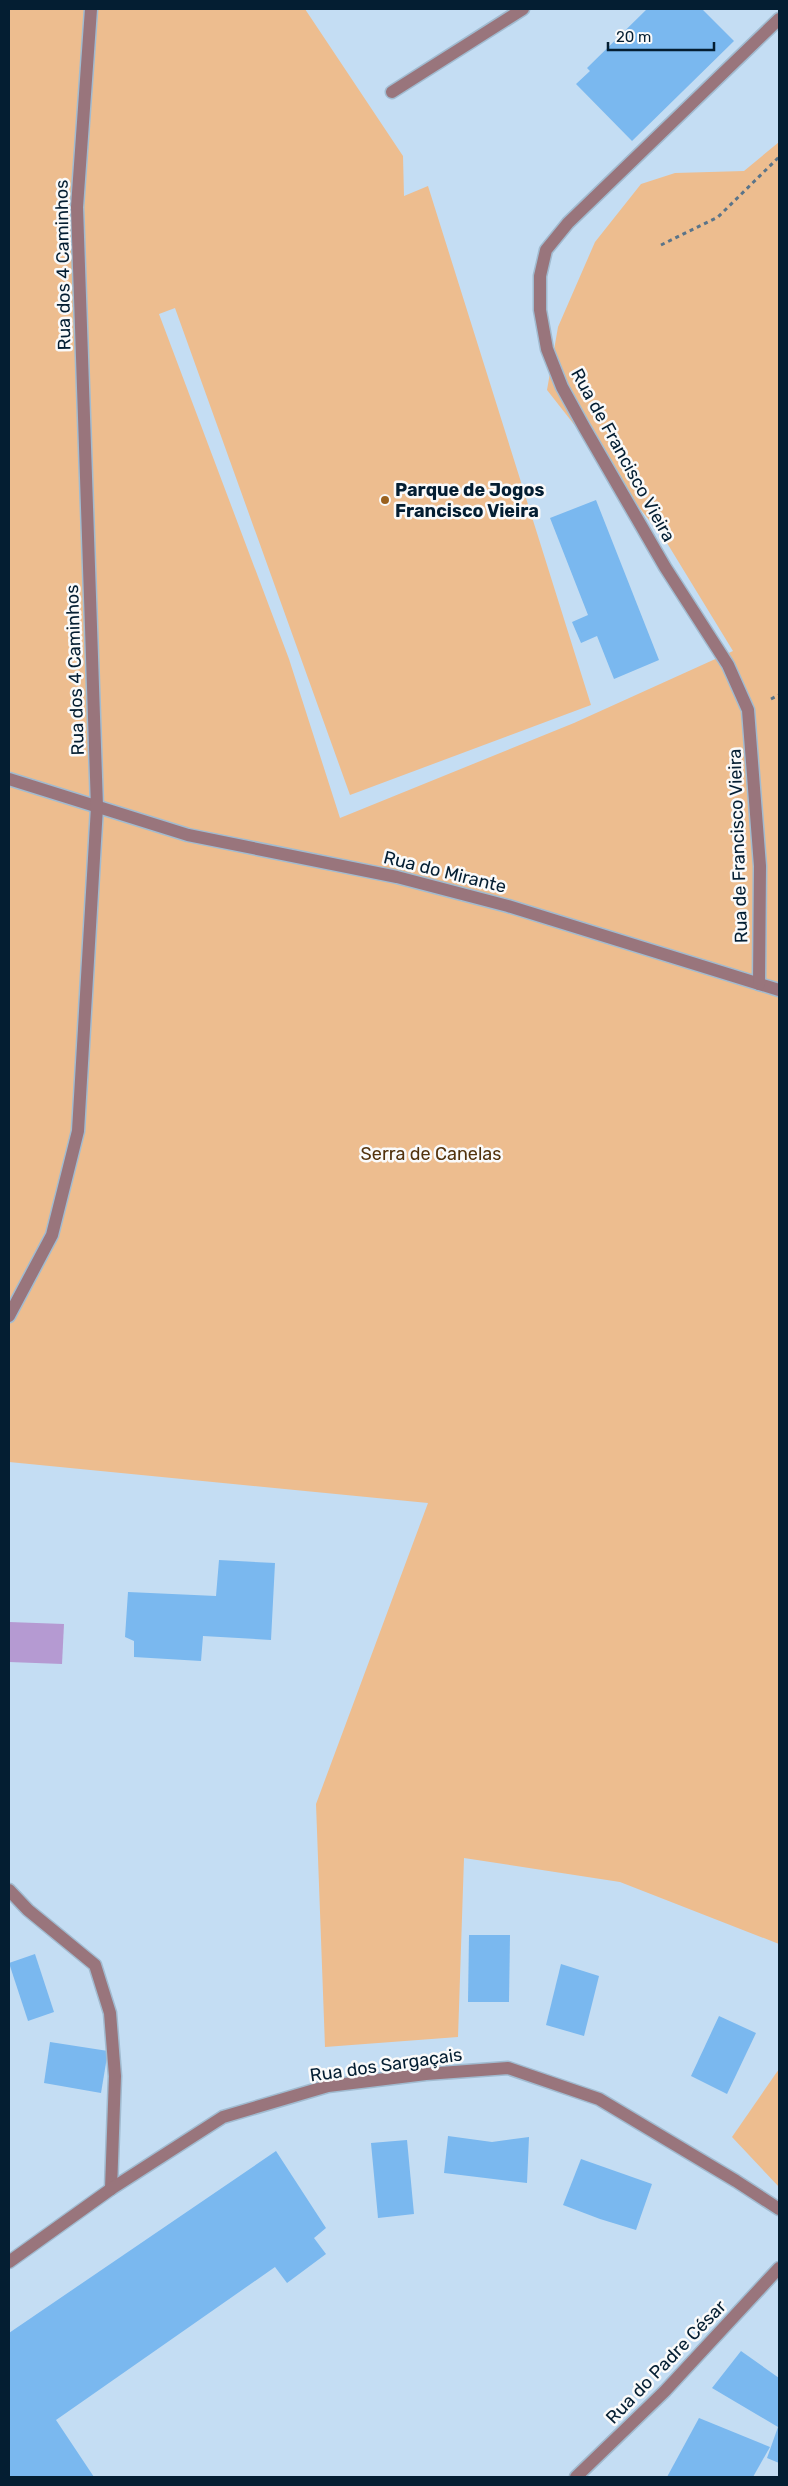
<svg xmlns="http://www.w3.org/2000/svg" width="788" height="2486" font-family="Rubik,sans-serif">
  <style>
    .green { fill: #edbd8f }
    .water { fill: #b59ad2 }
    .building { fill: #7ab8ef }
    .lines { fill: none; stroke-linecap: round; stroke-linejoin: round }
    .minor-casing { stroke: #a1bbd0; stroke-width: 15 }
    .path { stroke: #5a7489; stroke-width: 3; stroke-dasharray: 4 4; stroke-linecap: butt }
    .minor { stroke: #99757c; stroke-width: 12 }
    .poi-dot { fill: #9a611e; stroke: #fafafa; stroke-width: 2 }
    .labels { text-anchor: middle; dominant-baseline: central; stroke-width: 5; stroke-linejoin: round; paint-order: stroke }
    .street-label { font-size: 18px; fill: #041e32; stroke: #fafafa }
    .poi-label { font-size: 18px; font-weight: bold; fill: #041e32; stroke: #fafafa; text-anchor: start }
    .park-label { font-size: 18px; fill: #52320c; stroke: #fafafa }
  </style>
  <rect width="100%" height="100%" fill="#c4ddf3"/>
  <!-- green -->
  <g class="green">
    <path d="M9,9H305L403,156L404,196L428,186L591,705L350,795L175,308L159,314L289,659L340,818L574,723L733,651L667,543L547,390L558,327L595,242L641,184L675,173L744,171L779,142V1944L620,1882L464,1858L458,2037L325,2047L316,1804L428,1503L9,1462Z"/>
    <path d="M779,2069V2187L732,2137Z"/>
  </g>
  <!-- water -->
  <path class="water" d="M9,1622L64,1624L62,1664L9,1662Z"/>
  <!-- building -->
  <g class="building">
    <path d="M647,9H702L734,41L632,141L576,84L590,71L587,68Z"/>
    <path d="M596,500L659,660L614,679L597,636L581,643L572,622L588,615L550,518Z"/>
    <path d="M219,1560L275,1563L271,1640L203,1636L201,1661L134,1657V1641L125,1637L128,1592L216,1596Z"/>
    <path d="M469,1935H510L509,2002H468Z"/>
    <path d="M35,1954L54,2012L28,2021L9,1963Z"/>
    <path d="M561,1964L599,1976L584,2036L546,2025Z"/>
    <path d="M719,2016L756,2033L727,2094L691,2076Z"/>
    <path d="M50,2042L108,2051L101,2093L44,2083Z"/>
    <path d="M448,2136L492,2142L529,2137L527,2183L444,2173Z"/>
    <path d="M407,2140L414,2214L378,2218L371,2143Z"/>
    <path d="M276,2151L326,2228L314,2238L326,2254L287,2283L275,2267L56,2420L94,2477H9V2333Z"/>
    <path d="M581,2159L652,2184L636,2230L600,2219L563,2205Z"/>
    <path d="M741,2351L779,2378V2463L767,2458L778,2427L712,2388Z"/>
    <path d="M699,2418L770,2447L753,2477H667Z"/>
  </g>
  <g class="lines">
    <defs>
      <g id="minor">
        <path d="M392,92L523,9"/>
        <path d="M9,779L188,835L397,877L508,906L779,990"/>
        <path d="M759,984L760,866L748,710L728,665L665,567L584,427L562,387L547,349L540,310V276L546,250L568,223L779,19"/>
        <path d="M9,1316L52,1235L78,1131L97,807L77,207L91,9"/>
        <path d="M9,1890L28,1910L95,1965L110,2013L115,2076L111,2189"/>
        <path d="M9,2262L111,2189L223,2117L328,2086L426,2074L508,2068L599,2099L736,2181L779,2209"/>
        <path d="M576,2477L665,2391L779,2268"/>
      </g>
    </defs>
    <!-- minor casing -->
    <use href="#minor" class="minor-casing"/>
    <!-- path -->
    <g class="path">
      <path d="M661,245L718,217L779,157"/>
      <path d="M771,699L779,695"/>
    </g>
    <!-- minor -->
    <use href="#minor" class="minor"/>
  </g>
  <!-- markers -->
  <circle class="poi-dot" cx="385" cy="500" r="5"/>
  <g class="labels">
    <!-- street labels -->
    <g class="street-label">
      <text transform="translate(63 265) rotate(-91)">Rua dos 4 Caminhos</text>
      <text transform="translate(623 455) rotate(61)">Rua de Francisco Vieira</text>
      <text transform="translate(75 670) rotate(-92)">Rua dos 4 Caminhos</text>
      <text transform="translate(738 846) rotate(-92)">Rua de Francisco Vieira</text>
      <text transform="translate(445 872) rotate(14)">Rua do Mirante</text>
      <text transform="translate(386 2065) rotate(-8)">Rua dos Sargaçais</text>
      <text transform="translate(666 2362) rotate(-46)">Rua do Padre César</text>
    </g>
    <!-- poi labels -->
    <g class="poi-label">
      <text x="395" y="490">Parque de Jogos<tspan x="395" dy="21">Francisco Vieira</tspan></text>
    </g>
    <!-- park labels -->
    <g class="park-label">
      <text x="431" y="1154">Serra de Canelas</text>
    </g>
  </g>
  <!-- border -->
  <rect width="788" height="2486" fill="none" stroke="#041e32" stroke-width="20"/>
  <!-- scale -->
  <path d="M608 42v8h106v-8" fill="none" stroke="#041e32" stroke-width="2.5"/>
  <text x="616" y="42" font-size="15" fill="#041e32" stroke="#fafafa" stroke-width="4" paint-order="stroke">20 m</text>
</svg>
